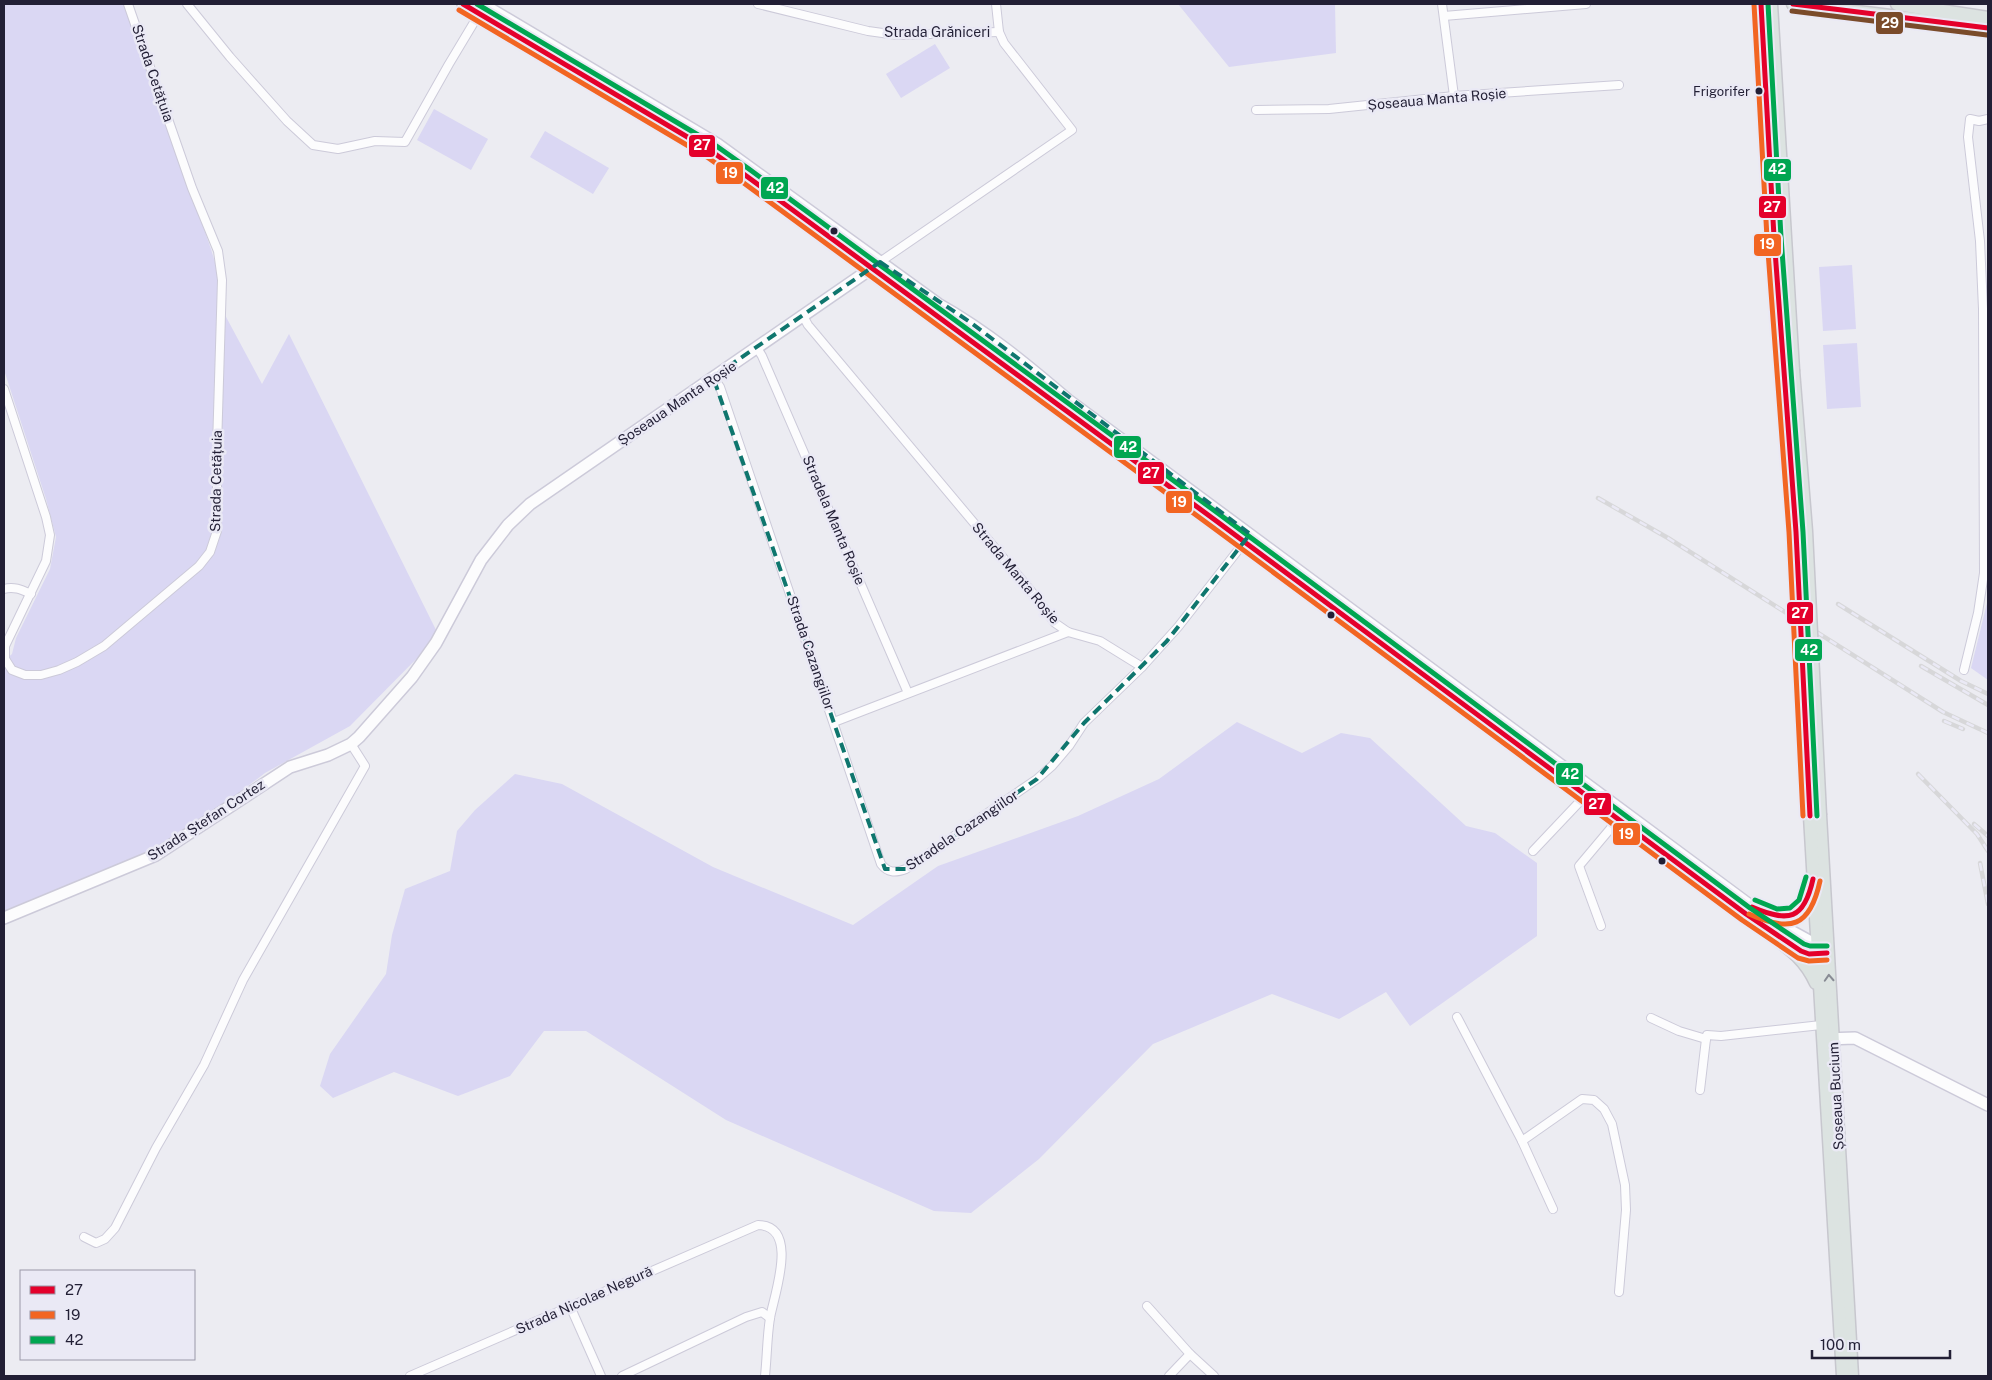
<svg xmlns="http://www.w3.org/2000/svg" width="1992" height="1380" font-family="'Public Sans',sans-serif">
  <style>
    .green { fill: #dad7f3 }
    .lines { fill: none; stroke-linecap: round; stroke-linejoin: round }
    .street-casing { stroke: #cccad9; stroke-width: 10 }
    .secondary-casing { stroke: #cccad9; stroke-width: 14 }
    .primary-casing { stroke: #c7c7ce; stroke-width: 15 }
    .street { stroke: #fcfcfd; stroke-width: 8 }
    .secondary { stroke: #fcfcfd; stroke-width: 11 }
    .primary { stroke: #dce3e1; stroke-width: 12 }
    .rail-casing { stroke: #d7d7d9; stroke-width: 4.5 }
    .rail { stroke: #eae9f5; stroke-width: 2.5; stroke-dasharray: 8; stroke-linecap: butt }
    .primary-bridge-casing { stroke: #c7c7ce; stroke-width: 15; stroke-linecap: butt }
    .primary-bridge { stroke: #dce3e1; stroke-width: 12 }
    .bus-1-casing { stroke: #eae9f5; stroke-width: 9 }
    .bus-2-casing { stroke: #eae9f5; stroke-width: 9 }
    .bus-3-casing { stroke: #eae9f5; stroke-width: 9 }
    .bus-4-casing { stroke: #eae9f5; stroke-width: 9 }
    .bus-1 { stroke: #e4002b; stroke-width: 5 }
    .bus-2 { stroke: #f26522; stroke-width: 5 }
    .bus-3 { stroke: #00a651; stroke-width: 5 }
    .bus-4 { stroke: #7a4b2a; stroke-width: 5 }
    .oneway { stroke: #888b94 }
    .marked { fill: none; stroke: #0f766e; stroke-width: 4; stroke-dasharray: 10 6; stroke-linejoin: round }
    .bus-dot { fill: #221f35; stroke: #eae9f5; stroke-width: 2 }
    .labels { text-anchor: middle; dominant-baseline: central; stroke-width: 5; stroke-linejoin: round; paint-order: stroke }
    .bus-label { font-size: 13px; fill: #221f35; stroke: #eae9f5; text-anchor: end }
    .street-label { font-size: 14px; fill: #221f35; stroke: #eae9f5 }
    .line-badge { stroke: #eae9f5; stroke-width: 2 }
    .badge-label { font-size: 14px; text-anchor: middle; font-weight: bold; fill: #fff }
  </style>
  <rect width="100%" height="100%" fill="#ececf2"/>
  <!-- green -->
  <g class="green">
    <path d="M4,4H124L211,249L224,292L225,315L262,384L289,334L439,636L350,726L265,773L156,856L4,916V661L12,654L16,638L50,569L56,537L46,499L4,370Z"/>
    <path d="M1178,4H1335L1336,53L1229,67Z"/>
    <path d="M935,44L950,68L901,98L886,74Z"/>
    <path d="M434,109L488,139L471,170L417,140Z"/>
    <path d="M545,131L609,168L593,194L530,157Z"/>
    <path d="M1852,265L1856,329L1823,331L1819,267Z"/>
    <path d="M1857,343L1861,407L1827,409L1823,345Z"/>
    <path d="M1987,603H1988V680L1971,668Z"/>
    <path d="M1237,722L1302,753L1341,733L1370,738L1466,826L1495,833L1537,863V936L1410,1026L1386,992L1339,1019L1272,994L1153,1044L1039,1159L971,1213L934,1211L726,1120L586,1031H544L510,1076L458,1096L394,1072L333,1098L320,1086L330,1054L386,974L392,935L405,889L450,871L457,831L475,810L515,774L562,784L713,867L853,925L938,866L1078,816L1159,779Z"/>
  </g>
  <g class="lines">
    <defs>
      <g id="street">
        <path d="M187,4L230,57L287,121L313,145L338,149L375,141L405,142L449,64L479,14"/>
        <path d="M758,4L868,31L897,35L999,32"/>
        <path d="M1442,4L1454,96"/>
        <path d="M1444,16L1586,4"/>
        <path d="M1256,110L1329,109L1454,96L1619,85"/>
        <path d="M877,264L1072,130L1004,43L999,32L996,4"/>
        <path d="M803,316L808,325L1031,591L1055,623L1068,632L1100,641L1142,667L1178,627L1246,540"/>
        <path d="M757,348L762,356L908,693"/>
        <path d="M713,377L720,387L881,864C888,873 895,873 906,869L1037,779L1052,766L1069,746L1084,723L1142,667"/>
        <path d="M4,389L46,517L50,535L46,561L5,646V659L12,670L25,675H41L59,670L77,662L104,646L199,566L210,552L217,531V447L222,280L218,251L192,188L128,4"/>
        <path d="M4,589C14,586 22,590 31,594"/>
        <path d="M1964,670L1978,613L1984,573L1983,309L1980,241L1968,137L1970,119L1979,121L1988,119"/>
        <path d="M834,722L1068,632"/>
        <path d="M1533,851L1586,795"/>
        <path d="M1601,926L1579,866L1621,816"/>
        <path d="M1457,1017L1522,1141L1553,1209"/>
        <path d="M1651,1018L1679,1031L1706,1039L1707,1035L1721,1036L1821,1025"/>
        <path d="M1700,1090L1706,1039"/>
        <path d="M1522,1141L1582,1099L1594,1100L1604,1109L1612,1124L1625,1185L1626,1210L1619,1292"/>
        <path d="M84,1237L96,1243L105,1239L115,1228L156,1148L204,1065L243,980L365,766L351,744"/>
        <path d="M570,1306L601,1376"/>
        <path d="M1147,1306L1190,1354L1214,1376"/>
        <path d="M410,1376L758,1225C800,1226 774,1295 770,1318C767,1337 767,1357 765,1376"/>
        <path d="M622,1376L746,1317L762,1312L770,1318"/>
        <path d="M1169,1376L1190,1354"/>
      </g>
      <g id="secondary">
        <path d="M463,4L711,151L745,175L1215,520L1753,919"/>
        <path d="M482,4L717,144L938,304C986,331 1027,365 1068,400L1767,918L1811,942L1825,941"/>
        <path d="M4,918L156,855L290,767L328,755L351,744L359,737L412,677L436,643L481,560L508,525L530,504L872,268"/>
        <path d="M1787,942L1809,954L1826,953"/>
        <path d="M1826,1039L1855,1038L1988,1105"/>
      </g>
      <g id="primary">
        <path d="M1761,4L1784,370"/>
        <path d="M1771,4L1793,370"/>
        <path d="M1793,4L1988,28"/>
        <path d="M1897,4L1988,18"/>
        <path d="M1820,815L1852,1376"/>
        <path d="M1810,816L1843,1376"/>
        <path d="M1752,907C1758,910 1764,914 1770,916C1792,923 1808,909 1812,889"/>
        <path d="M1746,914C1771,940 1800,947 1816,983"/>
      </g>
    </defs>
    <!-- street casing -->
    <use href="#street" class="street-casing"/>
    <!-- secondary casing -->
    <use href="#secondary" class="secondary-casing"/>
    <!-- primary casing -->
    <use href="#primary" class="primary-casing"/>
    <!-- street -->
    <use href="#street" class="street"/>
    <!-- secondary -->
    <use href="#secondary" class="secondary"/>
    <!-- primary -->
    <use href="#primary" class="primary"/>
    <defs>
      <g id="rail">
        <path d="M1598,498L1668,538L1943,712L1988,733"/>
        <path d="M1838,604L1961,681L1988,694"/>
        <path d="M1921,666L1988,705"/>
        <path d="M1944,721L1963,729"/>
        <path d="M1918,774L1977,834L1988,851"/>
        <path d="M1974,824L1988,836"/>
        <path d="M1980,863L1988,904"/>
      </g>
    </defs>
    <!-- rail casing -->
    <use href="#rail" class="rail-casing"/>
    <!-- rail -->
    <use href="#rail" class="rail"/>
    <defs>
      <g id="primary-bridge">
        <path d="M1784,370L1796,532L1810,816"/>
        <path d="M1793,370L1806,531L1820,815"/>
      </g>
    </defs>
    <!-- primary-bridge casing -->
    <use href="#primary-bridge" class="primary-bridge-casing"/>
    <!-- primary-bridge -->
    <use href="#primary-bridge" class="primary-bridge"/>
    <defs>
      <g id="bus-1">
        <path d="M463,4L711,151L745,175L1215,520L1746,914L1801,951L1809,954L1827,953"/>
        <path d="M1761,4L1774,237L1796,532L1810,816"/>
        <path d="M1793,4L1988,28"/>
        <path d="M1752,907C1789,923 1804,920 1813,879"/>
      </g>
      <g id="bus-2">
        <path d="M1754,4L1767,238L1789,532L1803,816"/>
        <path d="M459,10L707,157L741,181L1211,526L1742,920L1798,958L1809,961L1827,960"/>
        <path d="M1749,914C1791,933 1810,927 1820,881"/>
      </g>
      <g id="bus-3">
        <path d="M477,4L715,145L749,169L1219,514L1750,908L1804,944L1810,946H1827"/>
        <path d="M1768,4L1781,237L1803,532L1817,816"/>
        <path d="M1755,900L1777,909L1790,908L1799,900L1806,877"/>
      </g>
      <path id="bus-4" d="M1792,11L1987,35"/>
    </defs>
    <!-- bus-1 casing -->
    <use href="#bus-1" class="bus-1-casing"/>
    <!-- bus-2 casing -->
    <use href="#bus-2" class="bus-2-casing"/>
    <!-- bus-3 casing -->
    <use href="#bus-3" class="bus-3-casing"/>
    <!-- bus-4 casing -->
    <use href="#bus-4" class="bus-4-casing"/>
    <!-- bus-1 -->
    <use href="#bus-1" class="bus-1"/>
    <!-- bus-2 -->
    <use href="#bus-2" class="bus-2"/>
    <!-- bus-3 -->
    <use href="#bus-3" class="bus-3"/>
    <!-- bus-4 -->
    <use href="#bus-4" class="bus-4"/>
  </g>
  <!-- one-way arrows -->
  <defs><path id="oneway-chevron" d="M-2-3.5L2.5 0L-2 3.5" fill="none" stroke-width="1.6" stroke-linecap="round" stroke-linejoin="round" transform="scale(1.25)"/></defs>
  <use class="oneway" href="#oneway-chevron" transform="translate(1829 978) rotate(-93)"/>
  <!-- marked area -->
  <path class="marked" d="M880,262L970,322L1250,534L1167,641L1084,723L1037,779L906,869H885L713,377Z"/>
  <!-- markers -->
  <g class="bus-dot">
    <circle cx="1759" cy="91" r="4.5"/>
    <circle cx="834" cy="231" r="4.5"/>
    <circle cx="1331" cy="615" r="4.5"/>
    <circle cx="1662" cy="861" r="4.5"/>
  </g>
  <g class="labels">
    <!-- bus labels -->
    <g class="bus-label">
      <text x="1750" y="91">Frigorifer</text>
    </g>
    <!-- street labels -->
    <g class="street-label">
      <text x="937" y="32">Strada Grăniceri</text>
      <text transform="translate(153 73) rotate(71)">Strada Cetățuia</text>
      <text transform="translate(1437 99) rotate(-5)">Șoseaua Manta Roșie</text>
      <text transform="translate(677 403) rotate(-34)">Șoseaua Manta Roșie</text>
      <text transform="translate(216 481) rotate(-89)">Strada Cetățuia</text>
      <text transform="translate(834 520) rotate(67)">Stradela Manta Roșie</text>
      <text transform="translate(1016 573) rotate(50)">Strada Manta Roșie</text>
      <text transform="translate(811 653) rotate(71)">Strada Cazangiilor</text>
      <text transform="translate(206 820) rotate(-33)">Strada Ștefan Cortez</text>
      <text transform="translate(962 830) rotate(-34)">Stradela Cazangiilor</text>
      <text transform="translate(1836 1096) rotate(-93)">Șoseaua Bucium</text>
      <text transform="translate(584 1300) rotate(-24)">Strada Nicolae Negură</text>
    </g>
  </g>
  <g class="line-badge">
    <rect x="1875" y="11" width="29" height="24" rx="5" fill="#7a4b2a"/>
    <rect x="688" y="134" width="28" height="24" rx="5" fill="#e4002b"/>
    <rect x="1763" y="158" width="29" height="24" rx="5" fill="#00a651"/>
    <rect x="715" y="161" width="29" height="24" rx="5" fill="#f26522"/>
    <rect x="760" y="176" width="29" height="24" rx="5" fill="#00a651"/>
    <rect x="1758" y="195" width="29" height="24" rx="5" fill="#e4002b"/>
    <rect x="1753" y="233" width="29" height="24" rx="5" fill="#f26522"/>
    <rect x="1113" y="435" width="29" height="24" rx="5" fill="#00a651"/>
    <rect x="1137" y="461" width="28" height="24" rx="5" fill="#e4002b"/>
    <rect x="1165" y="490" width="28" height="24" rx="5" fill="#f26522"/>
    <rect x="1786" y="601" width="28" height="24" rx="5" fill="#e4002b"/>
    <rect x="1794" y="638" width="29" height="24" rx="5" fill="#00a651"/>
    <rect x="1555" y="762" width="29" height="24" rx="5" fill="#00a651"/>
    <rect x="1583" y="792" width="29" height="24" rx="5" fill="#e4002b"/>
    <rect x="1612" y="822" width="29" height="24" rx="5" fill="#f26522"/>
  </g>
  <g class="badge-label">
    <text x="1890" y="28">29</text>
    <text x="702" y="150">27</text>
    <text x="1777" y="174">42</text>
    <text x="730" y="178">19</text>
    <text x="775" y="193">42</text>
    <text x="1772" y="212">27</text>
    <text x="1767" y="249">19</text>
    <text x="1128" y="452">42</text>
    <text x="1151" y="478">27</text>
    <text x="1179" y="507">19</text>
    <text x="1800" y="618">27</text>
    <text x="1809" y="655">42</text>
    <text x="1570" y="779">42</text>
    <text x="1597" y="809">27</text>
    <text x="1626" y="839">19</text>
  </g>
  <!-- border -->
  <rect width="1992" height="1380" fill="none" stroke="#221f35" stroke-width="10"/>
  <!-- legend -->
  <rect x="20" y="1270" width="175" height="90" fill="#eae9f5" stroke="#9a98a8"/>
  <rect x="30" y="1286" width="25" height="8" fill="#e4002b" stroke="#9a98a8"/>
  <text x="65" y="1295" font-size="15" fill="#221f35">27</text>
  <rect x="30" y="1311" width="25" height="8" fill="#f26522" stroke="#9a98a8"/>
  <text x="65" y="1320" font-size="15" fill="#221f35">19</text>
  <rect x="30" y="1336" width="25" height="8" fill="#00a651" stroke="#9a98a8"/>
  <text x="65" y="1345" font-size="15" fill="#221f35">42</text>
  <!-- scale -->
  <path d="M1812 1350v8h138v-8" fill="none" stroke="#221f35" stroke-width="2.5"/>
  <text x="1820" y="1350" font-size="15" fill="#221f35" stroke="#eae9f5" stroke-width="4" paint-order="stroke">100 m</text>
</svg>
